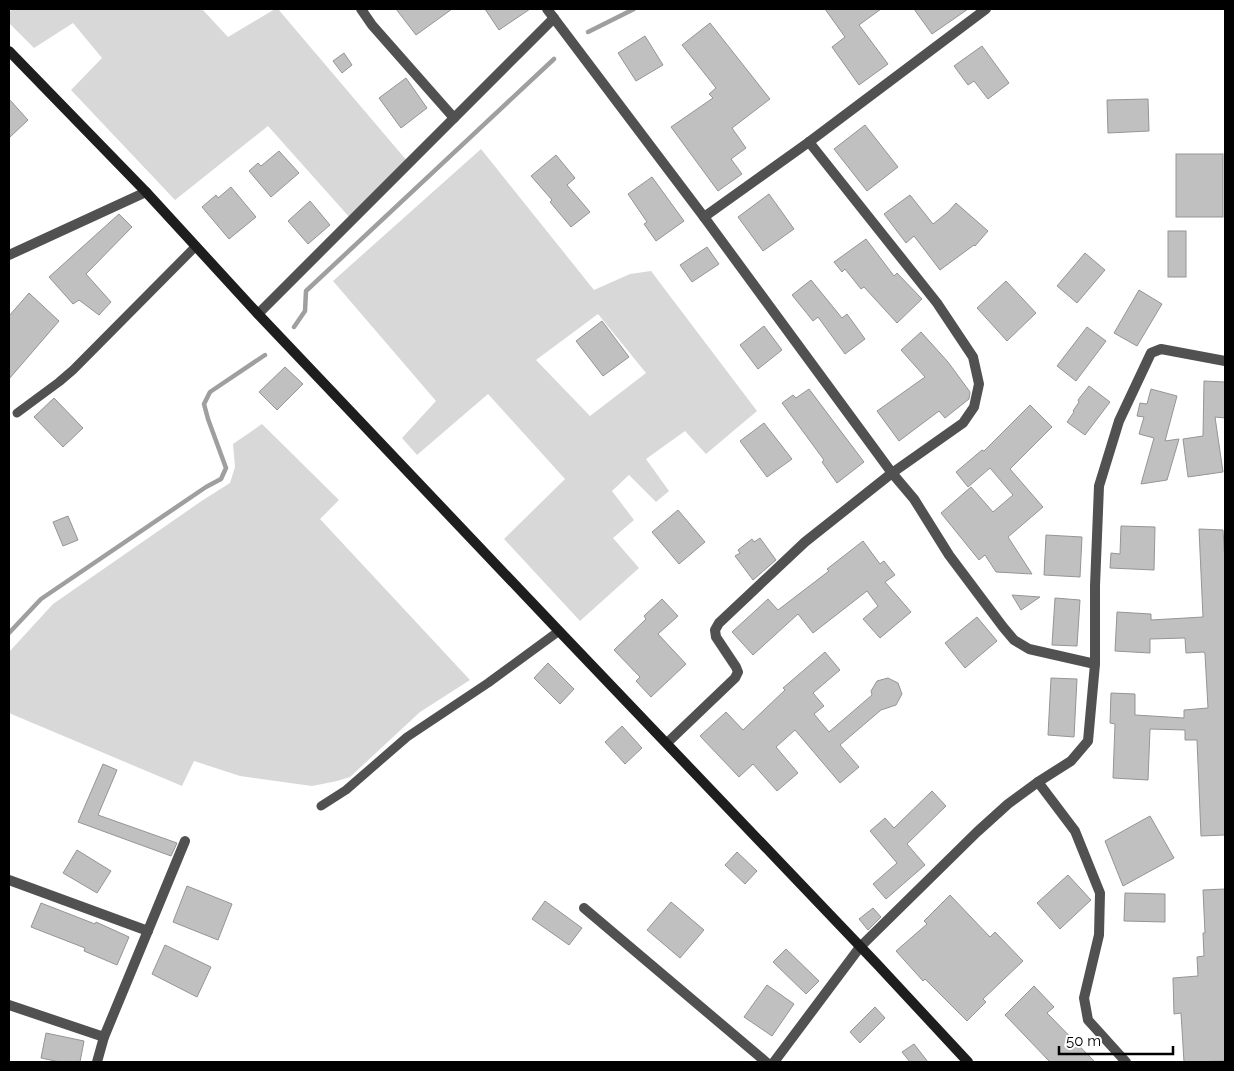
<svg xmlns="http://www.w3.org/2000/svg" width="1234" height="1071" font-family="Raleway,sans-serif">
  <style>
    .green { fill: #d8d8d8; fill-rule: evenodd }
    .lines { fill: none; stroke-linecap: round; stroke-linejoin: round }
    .stream { stroke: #9f9f9f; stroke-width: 4.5 }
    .building { fill: #c0c0c0; stroke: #959595 }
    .lane { stroke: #515151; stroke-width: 9 }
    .street { stroke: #515151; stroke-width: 10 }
    .secondary { stroke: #1e1e1e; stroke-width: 10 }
  </style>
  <rect width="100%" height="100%" fill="#fff"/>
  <!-- green -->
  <g class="green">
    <path d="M13,9H202L228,37L275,9H278L408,162L351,219L268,126L175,200L71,90L102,58L73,23L34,48L9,23V12Z"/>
    <path d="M481,149L594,290L630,274L651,271L757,411L706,454L685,431L646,459L669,491L656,502L629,475L612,491L634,520L613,538L639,568L580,621L504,539L565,479L488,394L417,455L402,438L436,401L333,281ZM598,314L646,373L590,416L536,360Z"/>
    <path d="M262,424L339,500L320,519L470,680L420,712L350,777L337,781L312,786L240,776L194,761L182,786L9,713V652L53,604L203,500L230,483L235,467L233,444Z"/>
  </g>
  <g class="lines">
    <!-- stream -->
    <g class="stream">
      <path d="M588,32L634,9"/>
      <path d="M294,327L305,311L306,291L554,59"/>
      <path d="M9,633L41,599L206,487L221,479L226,468L208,419L204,404L210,392L265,355"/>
    </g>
  </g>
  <!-- building -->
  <g class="building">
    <path d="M396,9H452L416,35Z"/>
    <path d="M485,9H530L499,30Z"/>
    <path d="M825,9H881L859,25L888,64L859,85L832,47L845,37Z"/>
    <path d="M914,9H968L932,34Z"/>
    <path d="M710,23L770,99L732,128L746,148L731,159L742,174L718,191L671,127L713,98L709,94L716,88L682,45Z"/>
    <path d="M645,36L663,65L636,81L618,53Z"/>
    <path d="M982,46L1009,83L988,99L974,81L968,85L954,66Z"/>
    <path d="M344,53L352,65L342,73L333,61Z"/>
    <path d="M406,78L427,108L401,128L379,98Z"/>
    <path d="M9,99L28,120L9,138Z"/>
    <path d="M1148,99L1149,131L1108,133L1107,100Z"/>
    <path d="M865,125L898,167L867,191L834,149Z"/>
    <path d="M279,151L299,173L271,197L249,171L258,163L261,166Z"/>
    <rect x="1176" y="154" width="47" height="63"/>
    <path d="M556,155L575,178L567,185L590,212L571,227L550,202L552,200L531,176Z"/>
    <path d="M652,177L684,221L656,241L644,224L647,222L628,194Z"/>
    <path d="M231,187L256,217L229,239L202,207L216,195L218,198Z"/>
    <path d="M769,194L794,229L763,251L738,217Z"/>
    <path d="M910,195L933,224L948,212L956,203L988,231L975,246L974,245L940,270L914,236L906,243L884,214Z"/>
    <path d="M310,201L330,225L308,244L288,221Z"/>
    <path d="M119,214L132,227L86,274L111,302L99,315L79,300L73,304L49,277Z"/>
    <rect x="1168" y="231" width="18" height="46"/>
    <path d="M866,239L894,276L897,273L922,299L897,323L864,287L861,289L845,269L842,272L834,262Z"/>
    <path d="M707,247L719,264L692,282L680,265Z"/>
    <path d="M1085,253L1105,270L1077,303L1057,286Z"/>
    <path d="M811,280L842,318L847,314L865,339L845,354L818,317L813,321L792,295Z"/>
    <path d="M1006,281L1036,313L1007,341L977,308Z"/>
    <path d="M1139,290L1162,304L1137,346L1114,333Z"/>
    <path d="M29,293L59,321L9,379V316Z"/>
    <path d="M602,321L629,357L603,376L576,341Z"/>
    <path d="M764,326L782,350L758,369L740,345Z"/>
    <path d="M1087,327L1106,341L1076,381L1057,366Z"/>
    <path d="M921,332L948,362L970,392L969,399L945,418L939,411L899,441L877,411L925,377L901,350Z"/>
    <path d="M285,367L303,384L277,410L259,392Z"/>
    <path d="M1204,381L1225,382V418L1215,417L1223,472L1188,477L1183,439L1203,436Z"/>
    <path d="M1089,386L1110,402L1085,435L1067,422L1074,412L1073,411L1079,402L1078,400Z"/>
    <path d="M809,389L864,462L837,483L822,462L824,460L782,403L793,395L796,398Z"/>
    <path d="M1151,389L1177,396L1165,441L1179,439L1167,480L1141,484L1154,438L1139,434L1144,417L1137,416L1140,403L1147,404Z"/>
    <path d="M54,398L83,428L63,447L34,417Z"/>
    <path d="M1030,405L1052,427L1010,469L1043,507L1008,537L1032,574L996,572L985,555L979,560L941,513L971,487L993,512L1013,495L990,468L968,487L956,472L982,450L984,451Z"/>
    <path d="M764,423L792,459L767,477L740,441Z"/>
    <path d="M678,510L705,542L679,564L652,532Z"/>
    <path d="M68,516L78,540L63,546L53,522Z"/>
    <path d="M1121,526L1155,527L1154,570L1110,568L1111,553L1120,554Z"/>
    <path d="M1199,529L1223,530L1225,563V835L1201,836L1197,740H1185V730L1150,729L1148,780L1113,778L1115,724L1110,723L1111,693L1135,694V715L1184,718V710L1208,708L1205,654L1204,652L1186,653L1185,638L1150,639V653L1115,651L1117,612L1151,614V620L1203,617Z"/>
    <path d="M1046,535L1082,537L1080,577L1044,575Z"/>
    <path d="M760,538L776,560L753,580L735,556L740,553L738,550L752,539L754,542Z"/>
    <path d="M863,541L880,564L884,561L895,575L885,582L911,612L880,638L863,619L878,606L867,591L813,633L798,614L753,655L732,632L768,599L778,610L829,571L827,569Z"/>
    <path d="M1012,595L1040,597L1021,610Z"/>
    <path d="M1055,598L1080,600L1077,646L1052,645Z"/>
    <path d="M662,599L678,616L658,634L686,664L651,697L636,681L640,677L614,650L646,619L644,616Z"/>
    <path d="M977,617L997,641L965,668L945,643Z"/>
    <path d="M825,652L840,670L813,693L824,706L814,714L829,732L872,695L871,691L877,681L888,678L898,683L902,694L896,705L881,710L840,745L859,767L840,783L795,730L776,747L798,773L777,791L753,764L739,777L700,736L726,712L743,730L785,690L783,688Z"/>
    <path d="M548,663L574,689L560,704L534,678Z"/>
    <path d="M1051,678L1077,679L1074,737L1048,735Z"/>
    <path d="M622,726L642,748L625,764L605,742Z"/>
    <path d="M103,764L117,770L98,815L177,843L171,856L78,822Z"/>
    <path d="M932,791L946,806L907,844L925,865L886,899L873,884L897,863L870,831L885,818L894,828Z"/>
    <path d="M1150,816L1174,858L1123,886L1105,841Z"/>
    <path d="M77,850L111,871L97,893L63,873Z"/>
    <path d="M737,852L757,871L745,884L725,865Z"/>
    <path d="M1068,875L1091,900L1060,929L1037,903Z"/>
    <path d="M187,886L232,904L218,940L173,922Z"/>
    <path d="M1225,889V1061L1184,1062L1181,1013L1174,1014L1173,978L1198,976L1197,957L1204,956L1203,933H1205L1203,890Z"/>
    <path d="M1125,893L1165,894V922L1124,921Z"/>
    <path d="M950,895L990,937L995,932L1023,961L983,999L986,1002L967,1021L925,979L923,981L896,951L927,924L924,921Z"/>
    <path d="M545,901L582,928L569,945L532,919Z"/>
    <path d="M671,902L704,930L680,958L647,930Z"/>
    <path d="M41,903L95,924L96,922L129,937L117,965L84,951L85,948L31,927Z"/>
    <path d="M873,908L881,917L868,930L859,919Z"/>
    <path d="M165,945L211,967L197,997L152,974Z"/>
    <path d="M786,949L819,981L806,994L773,962Z"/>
    <path d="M767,985L794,1004L772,1036L744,1017Z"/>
    <path d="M1034,986L1054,1007L1047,1013L1095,1062H1050L1005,1015Z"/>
    <path d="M875,1007L885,1018L860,1043L850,1032Z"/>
    <path d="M46,1033L84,1041L80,1062H60L41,1058Z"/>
    <path d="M914,1044L928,1062H910L902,1052Z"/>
  </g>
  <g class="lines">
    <!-- lane -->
    <g class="lane">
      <path d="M17,413L59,382L73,370L196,246"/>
      <path d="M321,806L346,790L407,737L488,683L559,631"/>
    </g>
    <!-- street -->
    <g class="street">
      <path d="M361,9L372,25L454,118"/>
      <path d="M547,9L704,217L892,473L914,499L949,555L1003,627L1014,640L1029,649L1095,664"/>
      <path d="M704,217L809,142L986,9"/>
      <path d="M9,255L146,192"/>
      <path d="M258,314L554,18"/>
      <path d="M667,743L735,678L738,672L736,667L716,637L715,630L719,623L805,542L892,473L963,423L974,407L979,384L973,357L937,303L809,142"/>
      <path d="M1038,782L1075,831L1100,893L1099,935L1084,998L1088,1020L1126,1062"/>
      <path d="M9,880L148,931"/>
      <path d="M584,908L766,1062"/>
      <path d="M9,1005L104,1037"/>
      <path d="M97,1062L104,1037L185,841"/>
      <path d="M774,1062L860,947L977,832L1008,804L1038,782L1071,761L1088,741L1095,664V586L1099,486L1119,421L1151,353L1161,349L1225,361"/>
    </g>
    <!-- secondary -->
    <path class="secondary" d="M9,51L146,192L258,314L559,631L876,963L968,1062"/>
  </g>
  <!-- border -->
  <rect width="1234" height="1071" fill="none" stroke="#000000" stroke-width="20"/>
  <!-- scale -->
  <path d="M1059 1046v8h114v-8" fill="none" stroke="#000000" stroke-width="2.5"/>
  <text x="1066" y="1046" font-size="15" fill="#000000" stroke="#ffffff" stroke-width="4" paint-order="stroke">50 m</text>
</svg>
